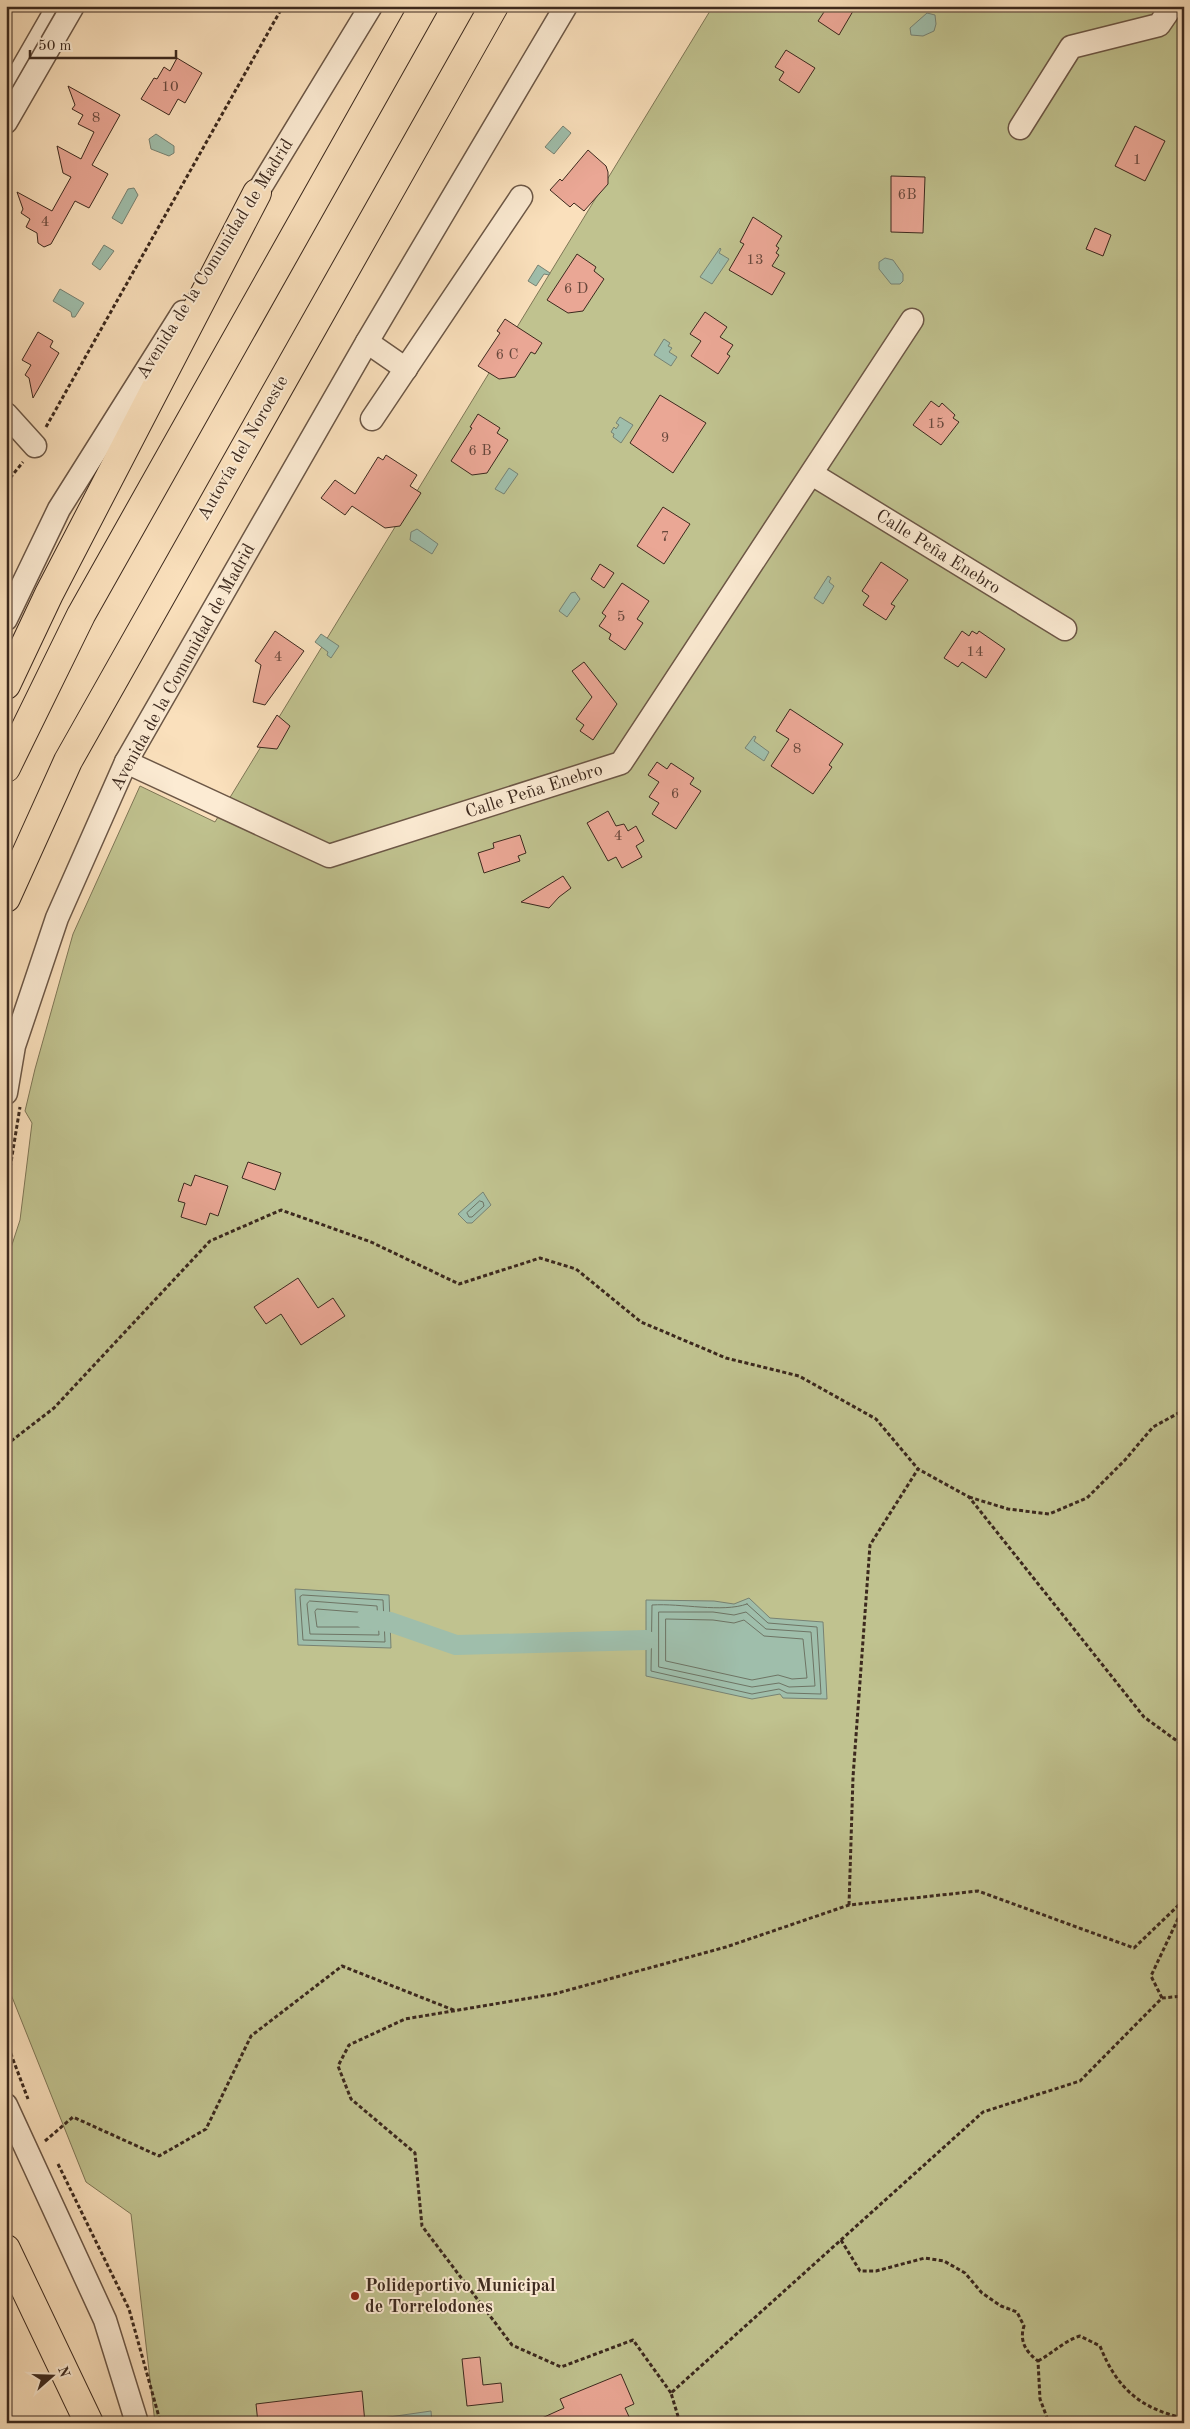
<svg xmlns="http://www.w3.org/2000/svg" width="1190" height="2429" font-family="'Old Standard TT',serif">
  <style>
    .green { fill: #c0c28f; stroke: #7e7656 }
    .water { fill: #9fbeab; stroke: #778273 }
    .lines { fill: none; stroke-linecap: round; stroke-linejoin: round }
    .shore { stroke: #6e7464; stroke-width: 1 }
    .canal { stroke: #9fbeab; stroke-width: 20 }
    .building { fill: #eaa795; stroke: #3c291e }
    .service-casing { stroke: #6c5746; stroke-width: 14 }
    .minor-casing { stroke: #6c5746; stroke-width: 25 }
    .motorway-casing { stroke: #3c291e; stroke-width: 30 }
    .path { stroke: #3c291e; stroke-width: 3; stroke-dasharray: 4 2.5; stroke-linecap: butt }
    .service { stroke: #fcebd3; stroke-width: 11 }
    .minor { stroke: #fcebd3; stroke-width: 22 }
    .motorway { stroke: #fae0bc; stroke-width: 28 }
    .poi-dot { fill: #8f2418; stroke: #fcebd3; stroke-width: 2 }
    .labels { text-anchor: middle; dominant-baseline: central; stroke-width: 4; stroke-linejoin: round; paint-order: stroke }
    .number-label { font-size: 15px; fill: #68483c }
    .street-label { font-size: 18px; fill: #3c291e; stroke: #fcebd3 }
    .poi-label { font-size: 18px; font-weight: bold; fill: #3c291e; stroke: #fcebd3; text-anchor: start }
  </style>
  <rect width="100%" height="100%" fill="#fae0bc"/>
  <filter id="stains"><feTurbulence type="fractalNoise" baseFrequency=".004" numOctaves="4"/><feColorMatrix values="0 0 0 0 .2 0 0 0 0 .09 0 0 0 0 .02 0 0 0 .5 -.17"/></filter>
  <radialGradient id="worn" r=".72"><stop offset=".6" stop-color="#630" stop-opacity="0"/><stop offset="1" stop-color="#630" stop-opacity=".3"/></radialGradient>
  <!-- green -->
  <path class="green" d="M713,6H1184V2423H155L131,2214L86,2182L6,1982V1263L20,1220L32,1123L25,1111L35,1069L73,934L140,786L215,822Z"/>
  <!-- water -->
  <g class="water">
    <path d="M927,13L935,15L936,24L934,31L923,36L911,35L910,28Z"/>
    <path d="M563,126L571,133L554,154L545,147Z"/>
    <path d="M156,134L174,146V153L169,156L151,149L149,139Z"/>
    <path d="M134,188L138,195L122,224L112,218L128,189Z"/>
    <path d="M104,245L114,251L100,270L92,264Z"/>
    <path d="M720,248L721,249L719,253L729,259L712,284L700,277Z"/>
    <path d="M885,258L893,260L903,274V281L900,284H891L879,269V262Z"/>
    <path d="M538,265L550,273L549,275L544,274L536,286L528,281Z"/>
    <path d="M60,289L84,303L75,317H72L71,312L53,301Z"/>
    <path d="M664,339L670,343L668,346L672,348L669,352L677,357L671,366L654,355Z"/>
    <path d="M620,417L633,425L621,443L613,437L614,434L611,432L614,427L616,429L619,425L616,423Z"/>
    <path d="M509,468L518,474L504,494L495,489Z"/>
    <path d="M417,529L438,544L432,554L410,540L411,532Z"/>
    <path d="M828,576L831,578L829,582L834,586L823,604L814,598Z"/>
    <path d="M575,592L580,599L567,617L559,611L571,593Z"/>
    <path d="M321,634L339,646L331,658L327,655L328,652L315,642Z"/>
    <path d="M754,736L756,737L754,741L769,752L764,761L745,748Z"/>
    <path d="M483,1192L491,1205L472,1223H467L458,1214Z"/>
    <path d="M295,1589L389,1595L391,1648L298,1645Z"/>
    <path d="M749,1598L770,1618L823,1622L827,1699L783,1698L780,1694L752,1699L646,1676V1600L714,1601L734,1604Z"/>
    <path d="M431,2411L432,2423H369L368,2420Z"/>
  </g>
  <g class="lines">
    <!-- shore -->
    <g class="shore">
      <path d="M480,1201L483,1202L484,1206L472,1217H469L467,1213Z"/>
      <path d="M303,1595L383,1600L385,1642L303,1640L300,1597Z"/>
      <path d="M310,1601L377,1606L379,1635L310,1634L307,1604Z"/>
      <path d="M747,1604L768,1623L817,1627L821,1694L787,1693L779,1689L752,1694L651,1671L652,1605C681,1603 722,1613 747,1604Z"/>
      <path d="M317,1609L369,1613L371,1627H317L315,1612Z"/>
      <path d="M659,1612H713L734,1615L746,1612L766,1629L811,1632L815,1686L789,1687L779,1683L752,1687L659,1667Z"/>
      <path d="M666,1619L713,1620L734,1623L744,1620L764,1636L803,1639L807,1678L792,1679L778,1675L752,1680L666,1661Z"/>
    </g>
    <!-- canal -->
    <path class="canal" d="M365,1619L390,1622L456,1645L646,1640"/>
  </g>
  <!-- building -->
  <g class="building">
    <path d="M828,6H856L839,35L818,21Z"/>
    <path d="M786,50L815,68L799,93L779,80L784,72L775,67Z"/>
    <path d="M177,58L202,73L185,103L178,99L169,115L141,99L154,78L157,79L164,67L170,71Z"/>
    <path d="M68,86L120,115L92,165L108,174L93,201L89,208L75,201L51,244L44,247L38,243L37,233L26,227L30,219L21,213L23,209L17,192L52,211L71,177L63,173L57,146L81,159L94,132L78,124L83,115L72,109L75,105Z"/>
    <path d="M1135,126L1165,141L1145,181L1115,166Z"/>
    <path d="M588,150L606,166L608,172V184L584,211L574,203L570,207L550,190L560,179L562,181Z"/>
    <path d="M891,176L925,177L923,233L891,232Z"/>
    <path d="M753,217L782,236L776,246L779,248L776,253L779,255L772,266L785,273L772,295L729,270L744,244L740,242Z"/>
    <path d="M1095,228L1111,235L1103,256L1086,249Z"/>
    <path d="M577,254L596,267L594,271L604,279L583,311L568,313L547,300Z"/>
    <path d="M705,312L727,327L720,337L733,345L727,354L730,356L718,374L691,356L701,341L690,334Z"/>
    <path d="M505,319L542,343L535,354L531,352L515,377L499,379L478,366L500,333L497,331Z"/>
    <path d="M38,332L53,341L50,347L59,353L33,398L29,378L25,375L31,365L22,360Z"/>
    <path d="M660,395L706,423L673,473L630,443Z"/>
    <path d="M931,401L939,407L942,403L955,415L953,418L959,422L941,445L913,425Z"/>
    <path d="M478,414L500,428L497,433L508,440L487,473L472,475L451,461L472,428L470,427Z"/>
    <path d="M386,455L417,475L410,486L421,493L400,526L385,528L352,506L345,515L321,498L335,480L355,494L378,457L383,460Z"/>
    <path d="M663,507L690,524L664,564L637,546Z"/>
    <path d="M881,562L908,580L891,604L895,606L886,620L863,605L869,596L862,591Z"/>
    <path d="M600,564L614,573L604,588L591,579Z"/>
    <path d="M622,583L649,601L637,619L643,623L625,650L609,639L611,634L599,626L606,616L602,613Z"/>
    <path d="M275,631L304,651L265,705L253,702L261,665L255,661Z"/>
    <path d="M962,631L969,636L972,631L977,634L979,631L1005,649L986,678L962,662L958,667L944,658Z"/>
    <path d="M584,662L617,704L593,740L580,731L584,725L576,719L592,697L572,671Z"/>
    <path d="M790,709L843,744L829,765L832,767L813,794L771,766L789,739L776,731Z"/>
    <path d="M277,715L290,726L277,749L257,747Z"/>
    <path d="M657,762L667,769L671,763L694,778L690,784L701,791L676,829L652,814L659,803L649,797L659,782L648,775Z"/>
    <path d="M608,811L616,826L624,824L628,831L636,826L644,841L636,846L642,857L622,868L616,857L608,861L587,823Z"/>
    <path d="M520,835L526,853L518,856L520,861L484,873L478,853L494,848L493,843Z"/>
    <path d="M563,876L571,888L559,897L549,908L521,902Z"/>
    <path d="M248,1162L281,1173L275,1190L242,1178Z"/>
    <path d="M195,1175L228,1186L218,1216L210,1213L206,1225L181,1217L185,1203L178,1201L184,1183L191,1186Z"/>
    <path d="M298,1278L318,1308L333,1298L345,1316L301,1345L281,1314L266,1324L254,1307Z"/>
    <path d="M480,2357L483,2385L501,2383L503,2402L467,2406L462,2359Z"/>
    <path d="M621,2374L634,2404L625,2408L632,2423H531L564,2408L560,2399Z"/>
    <path d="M362,2391L365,2423H258L256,2404Z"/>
  </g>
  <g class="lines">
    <defs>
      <path id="service" d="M6,86L52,6"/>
      <g id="minor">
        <path d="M6,122L73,6"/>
        <path d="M1020,128L1071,47L1159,25L1172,6"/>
        <path d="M248,208L371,6"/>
        <path d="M367,342L406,369"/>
        <path d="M6,414L35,446"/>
        <path d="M372,419L521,197"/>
        <path d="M812,474L1065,629"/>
        <path d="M6,619L59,509L183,312"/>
        <path d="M126,762L329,856L621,763L912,320"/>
        <path d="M6,1093L14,1046L57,918L126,762L367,342L566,6"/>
        <path d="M6,2105L105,2320L137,2423"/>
      </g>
      <g id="motorway">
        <path d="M6,685L49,594L257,193"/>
        <path d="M6,768L81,615L424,6"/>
        <path d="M6,898L68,761L494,6"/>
        <path d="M6,2249L89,2423"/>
      </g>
    </defs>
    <!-- service casing -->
    <use href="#service" class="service-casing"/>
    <!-- minor casing -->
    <use href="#minor" class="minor-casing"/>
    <!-- motorway casing -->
    <use href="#motorway" class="motorway-casing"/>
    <!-- path -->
    <g class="path">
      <path d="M46,427L283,6"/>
      <path d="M6,483L23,462"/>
      <path d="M6,1193L20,1107"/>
      <path d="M6,1445L54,1408L210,1241L281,1210L371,1242L459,1284L540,1258L576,1269L641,1322L726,1358L799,1376L876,1419L918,1469"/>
      <path d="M969,1497L1008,1509L1049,1514L1087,1498L1125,1460L1153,1427L1184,1410"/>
      <path d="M849,1905L853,1777L870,1545L918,1469L969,1497L1144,1717L1184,1746"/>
      <path d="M1162,1998L1151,1976L1184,1906"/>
      <path d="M6,2041L28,2099"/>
      <path d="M45,2141L73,2117L159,2156L206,2129L251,2036L342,1966L456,2011"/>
      <path d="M58,2164L129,2309L159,2417"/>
      <path d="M841,2240L860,2271H876L925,2258L944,2261L965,2273L982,2293L1001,2306L1017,2312L1024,2326C1019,2341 1026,2352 1038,2361L1040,2399L1049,2423"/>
      <path d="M1038,2361C1053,2353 1064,2341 1080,2336L1100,2346C1116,2387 1140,2409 1184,2418"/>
      <path d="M671,2393L633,2340L561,2367L512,2345L422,2226L415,2153L351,2099L338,2066L349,2045L405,2019L554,1994L726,1947L849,1905L978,1891L1134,1948L1184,1900"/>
      <path d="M680,2423L671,2393L983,2112L1080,2081L1162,1998L1184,1996"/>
    </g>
    <!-- service -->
    <use href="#service" class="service"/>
    <!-- minor -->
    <use href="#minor" class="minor"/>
    <!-- motorway -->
    <use href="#motorway" class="motorway"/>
  </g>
  <!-- markers -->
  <circle class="poi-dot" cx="355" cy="2296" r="5"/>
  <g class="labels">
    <!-- number labels -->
    <g class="number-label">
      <text x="170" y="87">10</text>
      <text x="96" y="118">8</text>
      <text x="1137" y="160">1</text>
      <text x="907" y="195">6B</text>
      <text x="45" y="222">4</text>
      <text x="755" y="260">13</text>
      <text x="576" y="289">6 D</text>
      <text x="507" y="355">6 C</text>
      <text x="936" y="424">15</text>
      <text x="665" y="438">9</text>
      <text x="480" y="451">6 B</text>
      <text x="665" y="537">7</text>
      <text x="621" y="617">5</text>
      <text x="975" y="652">14</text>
      <text x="278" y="657">4</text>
      <text x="797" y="749">8</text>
      <text x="675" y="794">6</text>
      <text x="618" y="836">4</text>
    </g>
    <!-- street labels -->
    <g class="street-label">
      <text transform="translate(215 259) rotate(-58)">Avenida de la Comunidad de Madrid</text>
      <text transform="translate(243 448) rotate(-60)">Autovía del Noroeste</text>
      <text transform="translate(938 552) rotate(32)">Calle Peña Enebro</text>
      <text transform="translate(183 667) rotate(-61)">Avenida de la Comunidad de Madrid</text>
      <text transform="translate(534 791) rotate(-18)">Calle Peña Enebro</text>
    </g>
    <!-- poi labels -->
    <g class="poi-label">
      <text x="365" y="2286">Polideportivo Municipal<tspan x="365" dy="21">de Torrelodones</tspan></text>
    </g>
  </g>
  <!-- margin -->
  <rect width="1190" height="2429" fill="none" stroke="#fae0bc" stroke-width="25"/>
  <rect x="8" y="8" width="1175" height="2414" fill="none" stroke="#3c291e" stroke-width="2.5"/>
  <rect x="12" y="12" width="1165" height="2404" fill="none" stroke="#3c291e"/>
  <!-- north arrow -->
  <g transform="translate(52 2376) rotate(70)" stroke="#fcebd3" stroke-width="4" paint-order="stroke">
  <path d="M0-4L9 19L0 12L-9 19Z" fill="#3c291e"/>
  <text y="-8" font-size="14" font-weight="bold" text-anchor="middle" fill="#3c291e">N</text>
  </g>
  <!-- scale -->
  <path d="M30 50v8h146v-8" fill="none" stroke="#3c291e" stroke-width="2.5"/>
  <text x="38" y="50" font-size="15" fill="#3c291e" stroke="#fcebd3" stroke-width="4" paint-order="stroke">50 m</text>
  <rect width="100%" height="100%" filter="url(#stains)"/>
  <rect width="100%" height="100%" fill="url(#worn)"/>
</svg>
